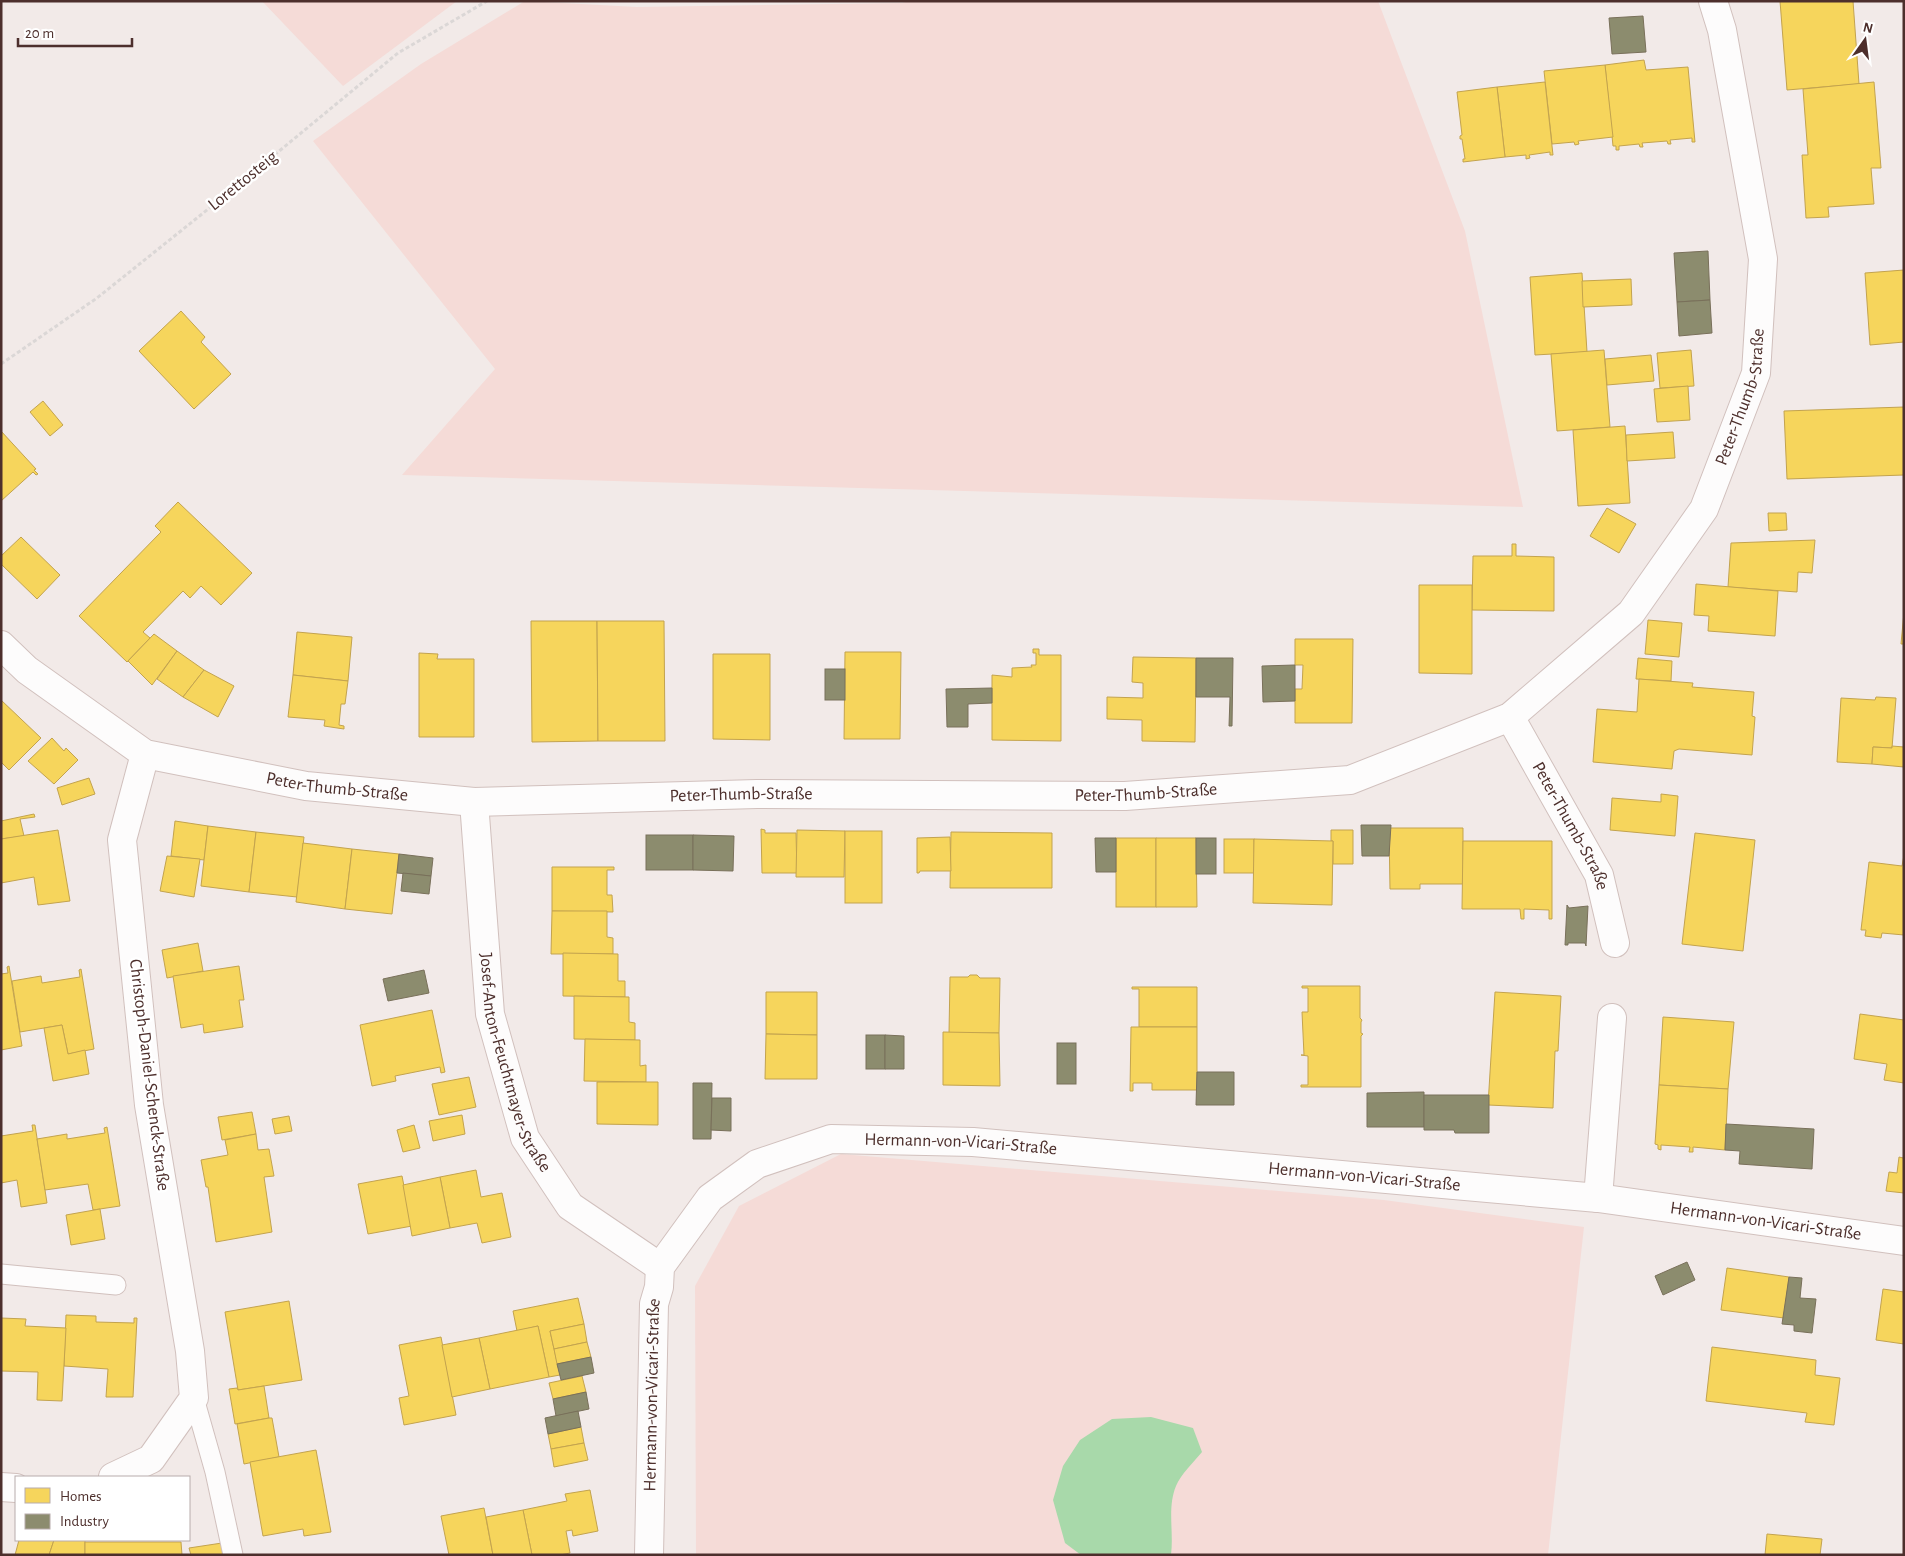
<svg xmlns="http://www.w3.org/2000/svg" width="1905" height="1556" font-family="'Alegreya Sans',sans-serif">
  <style>
    .green { fill: #f5dbd7 }
    .water { fill: #a8d9aa }
    .homes { fill: #f6d55c; stroke: #c3a34e }
    .industry { fill: #8c8c6e; stroke: #79705a }
    .lines { fill: none; stroke-linecap: round; stroke-linejoin: round }
    .lane-casing { stroke: #d1c0bd; stroke-width: 21 }
    .street-casing { stroke: #d1c0bd; stroke-width: 30 }
    .path { stroke: #dbd7d6; stroke-width: 3; stroke-dasharray: 4 2.5; stroke-linecap: butt }
    .lane { stroke: #fdfcfc; stroke-width: 19 }
    .street { stroke: #fdfcfc; stroke-width: 28 }
    .labels { text-anchor: middle; dominant-baseline: central; stroke-width: 5; stroke-linejoin: round; paint-order: stroke }
    .street-label { font-size: 18px; fill: #4d2f2c; stroke: #fff }
  </style>
  <rect width="100%" height="100%" fill="#f2eae8"/>
  <!-- green -->
  <g class="green">
    <path d="M262,1H457L343,86Z"/>
    <path d="M525,1L637,7L902,3L910,1H1378L1465,231L1523,507L402,475L495,369L313,141L421,64Z"/>
    <path d="M841,1154L1384,1200L1584,1227L1548,1555H696L695,1286L739,1206Z"/>
  </g>
  <!-- water -->
  <path class="water" d="M1151,1417L1193,1428L1202,1452C1194,1462 1181,1474 1176,1486C1167,1508 1174,1532 1171,1555H1081L1065,1543L1053,1500L1063,1466L1080,1440L1112,1419Z"/>
  <!-- homes -->
  <g class="homes">
    <path d="M1780,1H1853L1859,84L1787,90Z"/>
    <path d="M1644,60L1646,70L1688,67L1695,142H1692V138L1670,140L1671,144H1668L1667,141L1642,143L1643,147H1640L1639,144L1619,146V150H1616V146H1613L1605,65Z"/>
    <path d="M1605,65L1613,137L1578,141L1579,144L1575,145L1574,142L1552,144L1544,71Z"/>
    <path d="M1545,82L1553,155H1550V152L1529,155L1530,158L1526,159V155L1505,157L1497,87Z"/>
    <path d="M1874,82L1881,168H1871L1874,204L1828,207L1829,217L1806,218L1802,155H1808L1803,89Z"/>
    <path d="M1497,87L1505,157L1463,162V159H1465L1462,139H1460V136L1462,135L1457,92Z"/>
    <path d="M1904,270V342L1870,345L1865,273Z"/>
    <path d="M1582,273L1587,352L1535,355L1530,277Z"/>
    <path d="M1631,279L1632,305L1583,307L1582,281Z"/>
    <path d="M181,311L205,337L201,342L231,374L194,409L139,351Z"/>
    <path d="M1604,350L1610,427L1557,431L1551,354Z"/>
    <path d="M1691,350L1694,386L1660,388L1657,353Z"/>
    <path d="M1651,355L1654,381L1607,385L1605,359Z"/>
    <path d="M1688,386L1690,420L1657,422L1654,389Z"/>
    <path d="M43,401L63,425L50,436L30,412Z"/>
    <path d="M1904,407V475L1787,479L1784,411Z"/>
    <path d="M1625,426L1630,503L1578,506L1573,430Z"/>
    <path d="M1,431L36,469L34,470L38,474L36,475L33,472L1,501Z"/>
    <path d="M1673,432L1675,458L1627,461L1626,435Z"/>
    <path d="M178,502L252,573L221,605L201,586L190,598L183,591L143,632L150,638L127,662L79,616L161,532L155,526Z"/>
    <path d="M1607,508L1636,524L1619,553L1590,536Z"/>
    <path d="M1768,513H1786L1787,530L1769,531Z"/>
    <path d="M21,537L60,575L37,599L1,564V556Z"/>
    <path d="M1815,540L1812,573L1798,572L1797,592L1728,587L1731,543Z"/>
    <path d="M1512,544H1516V556L1554,557V611L1472,610L1473,556H1512Z"/>
    <path d="M1696,584L1778,591L1775,636L1708,631L1709,616L1694,615Z"/>
    <path d="M1419,585H1472V674L1419,673Z"/>
    <path d="M1904,612V644H1901Z"/>
    <path d="M1648,620L1682,623L1679,657L1645,654Z"/>
    <path d="M531,621H597L598,741L532,742Z"/>
    <path d="M597,621H664L665,741H598Z"/>
    <path d="M297,632L352,637L348,681L293,675Z"/>
    <path d="M154,634L177,651L152,685L128,661Z"/>
    <path d="M1295,639H1353L1352,723H1295V689H1302L1303,665H1295Z"/>
    <path d="M1033,649H1039V655H1061V741L992,740V675L1012,677V668L1032,667L1031,665H1036V653H1033Z"/>
    <path d="M177,651L204,670L183,697L157,679Z"/>
    <path d="M845,652H901L900,739H844Z"/>
    <path d="M419,653L438,654L437,659H474V737H419Z"/>
    <path d="M713,654H770V740L713,739Z"/>
    <path d="M1133,657L1196,658L1195,742L1142,741V720L1107,719V697L1143,698V683L1132,682Z"/>
    <path d="M1638,658L1672,661L1671,681L1636,679Z"/>
    <path d="M204,670L234,686L218,717L183,697Z"/>
    <path d="M293,675L348,681L345,704H341L339,725L344,726V729L324,726L325,720L288,717Z"/>
    <path d="M1639,679L1693,683L1692,687L1754,692L1752,716L1755,717L1752,755L1679,749L1674,751L1672,769L1593,762L1597,709L1637,712Z"/>
    <path d="M1876,697L1896,698L1892,748L1873,747L1872,764L1837,762L1841,698L1875,700Z"/>
    <path d="M1,700L41,738L9,770L1,762Z"/>
    <path d="M52,738L64,751L66,748L78,760L54,784L28,761Z"/>
    <path d="M1892,746L1904,747V767L1872,764L1873,747L1892,748Z"/>
    <path d="M89,778L95,794L62,805L57,788Z"/>
    <path d="M1661,794L1678,796L1675,836L1610,830L1612,798L1661,802Z"/>
    <path d="M34,814L35,817L20,819L24,836L1,839V821Z"/>
    <path d="M175,821L208,826L204,860L171,856Z"/>
    <path d="M208,826L256,832L249,892L201,886Z"/>
    <path d="M1389,828H1463V884H1420V889H1390Z"/>
    <path d="M761,829L765,830V833H796L797,873H762Z"/>
    <path d="M58,830L70,901L38,905L34,877L1,883V839Z"/>
    <path d="M797,830L845,831L844,877H796Z"/>
    <path d="M1331,830H1353V864H1333V841H1331Z"/>
    <rect x="845" y="831" width="37" height="72"/>
    <path d="M256,832L304,837L297,897L249,892Z"/>
    <path d="M951,832L1052,833V888H950Z"/>
    <path d="M1695,833L1755,840L1743,951L1682,944Z"/>
    <path d="M950,837L951,871H920L919,873H917V838Z"/>
    <rect x="1116" y="838" width="40" height="69"/>
    <path d="M1156,838H1196L1197,907H1156Z"/>
    <rect x="1224" y="839" width="30" height="34"/>
    <path d="M1254,839L1333,841L1332,905L1253,903Z"/>
    <path d="M1463,841H1552V919H1549V910L1524,909V919H1521L1520,909H1462Z"/>
    <path d="M303,843L352,849L345,909L296,902Z"/>
    <path d="M352,849L399,854L392,914L345,909Z"/>
    <path d="M1904,855V935L1882,933L1881,938L1865,936L1866,930H1861L1869,862L1902,866Z"/>
    <path d="M167,856L200,859L194,897L160,891Z"/>
    <path d="M552,867H614V870H607V895H612L613,912L552,911Z"/>
    <path d="M552,911H607V937L613,938V954H551Z"/>
    <path d="M198,943L203,971L167,978L162,950Z"/>
    <path d="M563,953L618,954V981H625V997L563,996Z"/>
    <path d="M9,966L22,1046L1,1050V974L8,973L7,967Z"/>
    <path d="M239,966L244,1000H239L243,1027L204,1033L203,1024L181,1028L173,976Z"/>
    <path d="M81,969L94,1049L68,1054L62,1025L20,1032L12,981L41,976L42,983L80,977L79,970Z"/>
    <path d="M970,975H977L980,978H1000L999,1033H949L950,977H968Z"/>
    <path d="M1302,986H1360V1018L1362,1020L1361,1022V1033L1363,1034L1361,1036V1087H1301V1085H1308V1056L1301,1055H1304L1302,1012H1308V988H1302Z"/>
    <path d="M1132,987H1197V1027H1139V989H1132Z"/>
    <path d="M766,992H817V1035L766,1034Z"/>
    <path d="M1495,992L1561,996L1558,1051H1555L1553,1108L1488,1105Z"/>
    <path d="M574,996L629,997V1022L635,1023V1040L574,1039Z"/>
    <path d="M432,1010L445,1072L441,1073L440,1067L395,1076L396,1081L372,1086L360,1025Z"/>
    <path d="M1860,1014L1904,1020V1083L1884,1080L1887,1064L1854,1059Z"/>
    <path d="M1663,1017L1734,1022L1728,1089L1659,1085Z"/>
    <path d="M62,1025L68,1054L85,1050L89,1074L53,1081L44,1028Z"/>
    <path d="M1131,1027H1197V1090H1152V1083H1133V1091H1130Z"/>
    <path d="M943,1032L999,1033L1000,1086L943,1085Z"/>
    <path d="M766,1034L817,1035V1079H765Z"/>
    <path d="M585,1039L640,1040V1066L646,1065V1082L584,1081Z"/>
    <path d="M469,1077L476,1107L439,1115L432,1084Z"/>
    <path d="M597,1082H658V1125L597,1124Z"/>
    <path d="M1659,1085L1728,1089L1725,1150L1693,1147V1152H1689L1690,1147L1661,1145V1150L1658,1149V1145L1655,1144Z"/>
    <path d="M252,1112L256,1134L222,1140L218,1117Z"/>
    <path d="M462,1115L465,1134L433,1141L429,1121Z"/>
    <path d="M289,1116L292,1131L275,1134L272,1119Z"/>
    <path d="M32,1125H35L47,1203L21,1207L17,1180L1,1183V1136L33,1131Z"/>
    <path d="M414,1125L420,1148L403,1152L397,1130Z"/>
    <path d="M107,1127L120,1206L93,1210L88,1184L45,1190L37,1139L67,1134V1139L105,1133L104,1128Z"/>
    <path d="M256,1134L258,1150L269,1149L274,1176L264,1177L272,1232L216,1242L208,1187H206L201,1160L228,1155L225,1140Z"/>
    <path d="M1904,1155V1193L1886,1191L1889,1172L1897,1173L1899,1157L1903,1158Z"/>
    <path d="M476,1170L481,1197L502,1193L511,1237L482,1243L477,1223L450,1228L440,1177Z"/>
    <path d="M402,1176L412,1226L368,1234L358,1184Z"/>
    <path d="M440,1177L450,1228L412,1236L403,1185Z"/>
    <path d="M100,1209L105,1239L71,1245L66,1215Z"/>
    <path d="M1727,1268L1789,1277L1784,1318L1721,1310Z"/>
    <path d="M1883,1289L1904,1292V1344L1876,1340Z"/>
    <path d="M578,1298L584,1324L550,1331L560,1375L549,1377L538,1326L517,1331L513,1311Z"/>
    <path d="M289,1301L302,1380L238,1390L225,1312Z"/>
    <path d="M66,1315L96,1316V1322L134,1323V1318H137L133,1397H106L108,1369L64,1366Z"/>
    <path d="M1,1318L26,1319L25,1326L66,1328L62,1401L37,1400L38,1372L1,1371Z"/>
    <path d="M584,1324L587,1342L554,1349L550,1331Z"/>
    <path d="M538,1326L549,1377L490,1389L479,1338Z"/>
    <path d="M441,1337L456,1415L404,1425L399,1398L409,1396L399,1345Z"/>
    <path d="M479,1338L490,1389L452,1397L442,1345Z"/>
    <path d="M587,1342L591,1357L557,1364L554,1349Z"/>
    <path d="M1712,1347L1816,1360L1815,1375L1840,1378L1834,1425L1805,1422L1807,1413L1706,1401Z"/>
    <path d="M582,1376L586,1392L553,1399L549,1383Z"/>
    <path d="M264,1386L269,1418L235,1424L229,1389L237,1388L238,1390Z"/>
    <path d="M269,1418H272L279,1457L244,1464L237,1424Z"/>
    <path d="M581,1427L584,1443L551,1449L548,1434Z"/>
    <path d="M584,1443L588,1460L554,1467L551,1449Z"/>
    <path d="M316,1450L331,1532L304,1536L303,1529L263,1536L250,1462Z"/>
    <path d="M590,1490L598,1531L573,1536L572,1530L566,1531L570,1553L560,1555H532L523,1510L567,1501L565,1494Z"/>
    <path d="M484,1508L493,1555H449L441,1516Z"/>
    <path d="M523,1510L532,1555H493L486,1517Z"/>
    <path d="M1767,1534L1822,1539L1820,1555H1765Z"/>
    <path d="M19,1540H54L49,1555H15Z"/>
    <path d="M54,1540H85V1555H49Z"/>
    <path d="M85,1542H181L182,1555H85Z"/>
    <path d="M222,1543L224,1555H191L189,1548Z"/>
  </g>
  <!-- industry -->
  <g class="industry">
    <path d="M1643,16L1646,52L1612,54L1609,18Z"/>
    <path d="M1708,251L1710,300L1677,302L1674,253Z"/>
    <path d="M1710,300L1712,333L1679,336L1677,302Z"/>
    <path d="M1196,658H1233L1232,726H1229L1230,697H1196Z"/>
    <path d="M1295,665V701L1263,702L1262,666Z"/>
    <rect x="825" y="669" width="20" height="31"/>
    <path d="M992,688V703L968,704V727H947L946,689Z"/>
    <path d="M1361,825H1391L1389,856H1362Z"/>
    <rect x="646" y="835" width="47" height="35"/>
    <path d="M693,835L734,836L733,871L693,870Z"/>
    <path d="M1095,838H1116V872H1096Z"/>
    <rect x="1196" y="838" width="20" height="36"/>
    <path d="M399,854L433,858L431,876L397,873Z"/>
    <path d="M403,873L431,876L429,894L401,891Z"/>
    <path d="M1567,905L1569,908L1588,906L1586,946L1585,943H1568V945H1565Z"/>
    <path d="M424,970L429,993L388,1001L383,979Z"/>
    <rect x="866" y="1035" width="19" height="34"/>
    <path d="M885,1035L904,1036V1069H885Z"/>
    <rect x="1057" y="1043" width="19" height="41"/>
    <path d="M1197,1072H1234V1105H1196Z"/>
    <path d="M693,1083H712L711,1139H693Z"/>
    <path d="M1424,1092V1127H1367V1093Z"/>
    <path d="M1424,1095H1489V1133H1455L1454,1130H1424Z"/>
    <path d="M712,1098H731V1131L711,1130Z"/>
    <path d="M1726,1124L1814,1129L1812,1169L1739,1164L1740,1151L1725,1150Z"/>
    <path d="M1687,1262L1695,1280L1663,1295L1655,1276Z"/>
    <path d="M1789,1277L1802,1278L1800,1298L1816,1299L1812,1333L1794,1331V1325L1782,1324Z"/>
    <path d="M591,1357L594,1373L561,1380L557,1364Z"/>
    <path d="M586,1392L589,1409L556,1416L553,1399Z"/>
    <path d="M578,1411L581,1427L548,1434L545,1418Z"/>
  </g>
  <g class="lines">
    <defs>
      <g id="lane">
        <path d="M1,1274L116,1285"/>
        <path d="M194,1398L215,1472L233,1555"/>
      </g>
      <g id="street">
        <path id="s1" d="M1,645L27,670L145,754L306,786L474,802L757,794L1125,796L1350,780L1510,717L1631,613L1704,509L1756,373L1763,259L1722,30L1713,1"/>
        <path id="s2" d="M1510,717L1599,875L1615,943"/>
        <path id="s3" d="M474,802L490,1014L525,1138L570,1206L660,1267"/>
        <path d="M1598,1198L1612,1018"/>
        <path d="M113,1477L151,1459L194,1398L190,1351L149,1105L122,840L145,754"/>
        <path d="M1,1487L16,1488"/>
        <path id="s4" d="M649,1555L654,1304L659,1287L660,1267L710,1198L757,1164L831,1139L973,1142L1598,1198L1904,1241"/>
      </g>
    </defs>
    <!-- lane casing -->
    <use href="#lane" class="lane-casing"/>
    <!-- street casing -->
    <use href="#street" class="street-casing"/>
    <!-- path -->
    <path class="path" d="M1,364L97,298L232,190L398,53L487,1"/>
    <!-- lane -->
    <use href="#lane" class="lane"/>
    <!-- street -->
    <use href="#street" class="street"/>
  </g>
  <g class="labels">
    <!-- street labels -->
    <g class="street-label">
      <text transform="translate(243 181) rotate(-39)">Lorettosteig</text>
      <text stroke="none"><textPath href="#s1" startOffset="1968">Peter-Thumb-Straße</textPath></text>
      <text stroke="none"><textPath href="#s1" startOffset="376">Peter-Thumb-Straße</textPath></text>
      <text stroke="none"><textPath href="#s1" startOffset="1186">Peter-Thumb-Straße</textPath></text>
      <text stroke="none"><textPath href="#s1" startOffset="781">Peter-Thumb-Straße</textPath></text>
      <text stroke="none"><textPath href="#s2" startOffset="125">Peter-Thumb-Straße</textPath></text>
      <text stroke="none"><textPath href="#s3" startOffset="266">Josef-Anton-Feuchtmayer-Straße</textPath></text>
      <text transform="translate(149 1075) rotate(83)">Christoph-Daniel-Schenck-Straße</text>
      <text stroke="none"><textPath href="#s4" startOffset="640">Hermann-von-Vicari-Straße</textPath></text>
      <text stroke="none"><textPath href="#s4" startOffset="1045">Hermann-von-Vicari-Straße</textPath></text>
      <text stroke="none"><textPath href="#s4" startOffset="1449">Hermann-von-Vicari-Straße</textPath></text>
      <text stroke="none"><textPath href="#s4" startOffset="160">Hermann-von-Vicari-Straße</textPath></text>
    </g>
  </g>
  <!-- border -->
  <rect width="1905" height="1556" fill="none" stroke="#4d2f2c" stroke-width="5"/>
  <!-- legend -->
  <rect x="15" y="1476" width="175" height="65" fill="#ffffff" stroke="#b8acab"/>
  <rect x="25" y="1488" width="25" height="15" fill="#f6d55c" stroke="#b8acab"/>
  <text x="60" y="1501" font-size="15" fill="#4d2f2c">Homes</text>
  <rect x="25" y="1514" width="25" height="15" fill="#8c8c6e" stroke="#b8acab"/>
  <text x="60" y="1526" font-size="15" fill="#4d2f2c">Industry</text>
  <!-- north arrow -->
  <g transform="translate(1865 40) rotate(14)" stroke="#ffffff" stroke-width="4" paint-order="stroke">
  <path d="M0-4L9 19L0 12L-9 19Z" fill="#4d2f2c"/>
  <text y="-8" font-size="14" font-weight="bold" text-anchor="middle" fill="#4d2f2c">N</text>
  </g>
  <!-- scale -->
  <path d="M18 38v8h114v-8" fill="none" stroke="#4d2f2c" stroke-width="2.5"/>
  <text x="25" y="38" font-size="15" fill="#4d2f2c" stroke="#ffffff" stroke-width="4" paint-order="stroke">20 m</text>
</svg>
